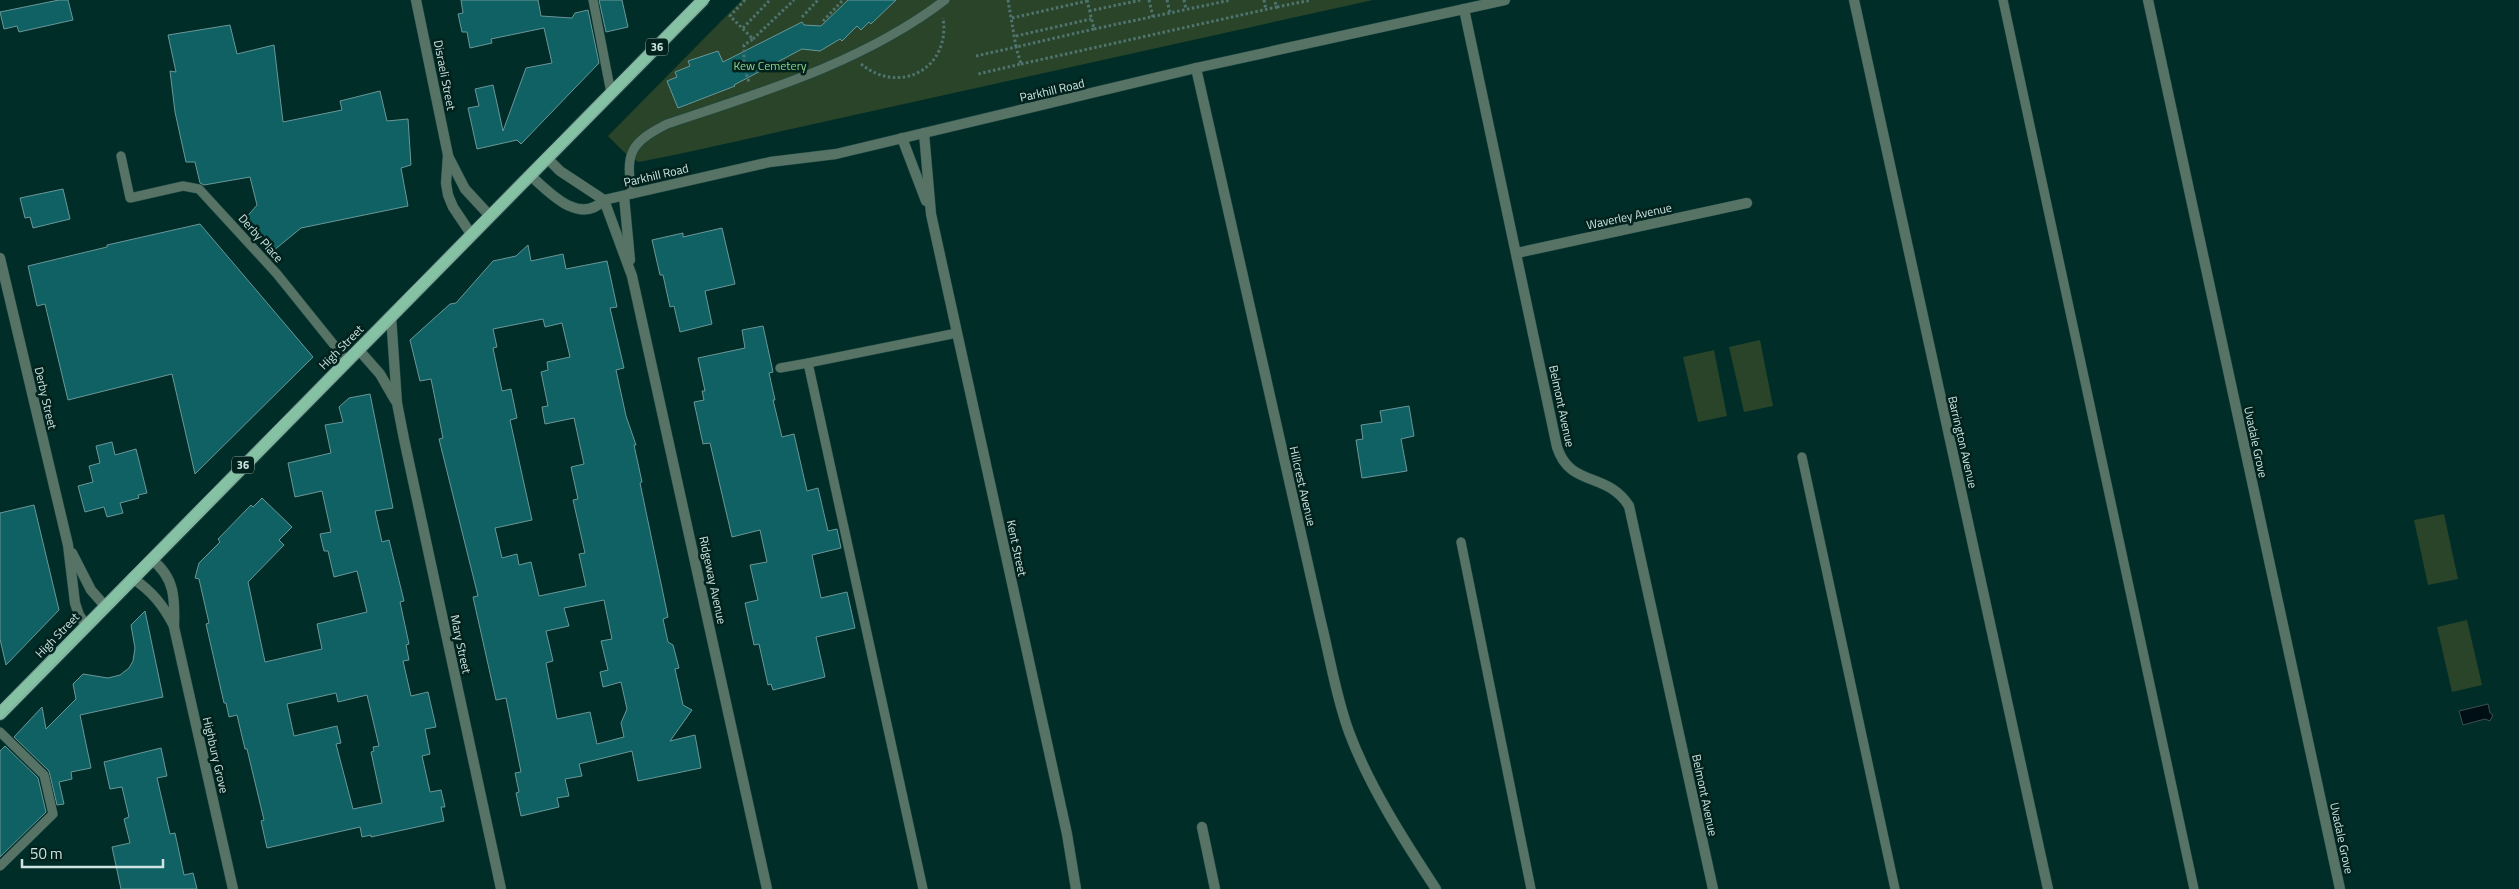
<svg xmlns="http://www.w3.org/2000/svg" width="2519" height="889" font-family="'Titillium Web',sans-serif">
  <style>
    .green { fill: #294428 }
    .water { fill: #000f15; stroke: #3e4f52 }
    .building { fill: #0f6164; stroke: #6a9799; fill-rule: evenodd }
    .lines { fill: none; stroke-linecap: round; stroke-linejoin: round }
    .service-casing { stroke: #214a45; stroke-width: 10 }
    .minor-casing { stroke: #214a45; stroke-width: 11 }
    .tertiary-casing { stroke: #214a45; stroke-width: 11 }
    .primary-casing { stroke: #214a45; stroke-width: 14 }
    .path { stroke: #50746f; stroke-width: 3; stroke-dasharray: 2.5 2.5; stroke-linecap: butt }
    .service { stroke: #577365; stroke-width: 9 }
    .minor { stroke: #577365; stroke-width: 10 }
    .tertiary { stroke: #577365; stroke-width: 10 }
    .primary { stroke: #85c2a4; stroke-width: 12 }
    .tram { stroke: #87a5a0; stroke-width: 1 }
    .labels { text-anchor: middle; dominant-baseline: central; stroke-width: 5; stroke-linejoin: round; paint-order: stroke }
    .shield { fill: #02221d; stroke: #91aaa6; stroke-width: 1 }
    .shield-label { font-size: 11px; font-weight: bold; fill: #cee4e0 }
    .park-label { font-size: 12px; fill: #8fd48d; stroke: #02221d }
    .street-label { font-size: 12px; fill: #cee4e0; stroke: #02221d }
  </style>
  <rect width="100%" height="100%" fill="#002d27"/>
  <!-- green -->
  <g class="green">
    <path d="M742,0H1373L679,154L639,162L629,157L608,136Z"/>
    <path d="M1760,340L1773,406L1744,412L1729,347Z"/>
    <path d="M1714,350L1727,416L1698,422L1683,357Z"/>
    <path d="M2444,514L2458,579L2428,585L2414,520Z"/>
    <path d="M2467,620L2482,685L2452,692L2437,627Z"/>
  </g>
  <!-- water -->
  <path class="water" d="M2488,704L2490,713L2493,715L2490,721L2485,719L2463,725L2459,711Z"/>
  <!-- building -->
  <g class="building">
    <path d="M59,0H68L73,20L19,32L17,26L4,29L0,12Z"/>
    <path d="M461,0H538L541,16L572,18L575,13L588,10L599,63L521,144L517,140L477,149L468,108L479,106L475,89L493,85L503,131L526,68L552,63L544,28L491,39L492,43L470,48L467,32H462L458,14L463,13Z"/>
    <path d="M599,0H622L628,27L606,32Z"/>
    <path d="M848,0H896L871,24L869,22L861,30L857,26L842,41L840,39L820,51L802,49L734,85L735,86L678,108L667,81L677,77L675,72L690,66L688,61L718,51L723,62L802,22L804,25L821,26Z"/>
    <path d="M230,25L237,54L274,45L283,122L342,110L340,101L380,91L387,121L408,119L411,165L401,168L408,206L301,228L273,251L244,220L257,205L250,177L204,185L200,183L195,162H186L175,112L170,71L176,72L168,35Z"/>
    <path d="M63,189L70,219L33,228L30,217L25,218L20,198Z"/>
    <path d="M200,224L313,357L195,474L172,374L68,400L45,304L37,306L28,266L107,247V245Z"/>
    <path d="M722,228L735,284L705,291L712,324L680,332L674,306L670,307L663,275H660L652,240L683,233V237Z"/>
    <path d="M528,245L531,261L563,254L566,269L607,261L617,307L610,308L624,368L616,370L626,416L636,445H634L642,482L640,483L668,617L663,619L668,642L673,645L679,668L675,669L683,705L692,710L670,741L695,735L701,768L638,781L632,751L579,764L582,776L565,779L569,796L557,798L559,807L521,816L516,793L519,792L515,773L521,772L506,698L496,700L473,597L478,596L439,439L443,438L431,379L420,381L410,340L450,304L456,303L493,261L516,256ZM543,319L545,327L562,323L570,357L547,362L548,370L541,372L548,406L542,407L545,424L574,418L584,464L571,467L578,499L573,500L585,553L579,554L586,586L539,596L531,562L519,565L517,554L502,558L495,528L532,520L510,420L517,418L511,389L502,391L493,348L497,347L493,329ZM604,600L612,639L601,641L608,670L600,672L603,687L621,682L627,709L621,723L624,737L597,744L590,712L557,719L546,663L553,661L546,631L569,626L564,608Z"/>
    <path d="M763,326L773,372L769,373L775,400H773L782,437L794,434L807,491L818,488L828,531L837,529L841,548L812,555L821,598L847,592L855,628L816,637L825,677L773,690L771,684L768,685L759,644L754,645L745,603L758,600L750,565L767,562L760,530L732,537L710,443L703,444L694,402L704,400L702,391H705L698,358L745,348L742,330Z"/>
    <path d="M370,394L393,508L375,511L382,542L389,540L404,601L400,602L409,644L406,645L409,660L403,661L411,696L428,692L436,727L425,729L430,754L422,756L430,792L441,790L445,807H441L444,821L371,837V835L362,837L360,827L267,848L261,821L264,820L247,749H245L237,715L229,717L226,703H224L206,624L209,623L199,579L195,578L199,563L220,542L218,539L251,505L253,507L262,498L292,527L279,540L284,545L248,582L265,662L322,649L317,624L367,612L357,571L334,577L328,551H324L320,534L331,532L322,491L295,497L288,463L331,453L325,425L343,422L339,407L349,398ZM336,693L338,702L367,695L379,746L373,747L374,751L371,752L382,803L353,809L336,744L341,743L337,726L294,736L287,704Z"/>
    <path d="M1409,406L1414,436L1401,439L1407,471L1362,478L1356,440L1363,439L1361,425L1382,422L1380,411Z"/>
    <path d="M112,442L115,455L136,449L147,493L138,495L139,498L120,503L123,513L107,517L104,507L85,512L78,486L93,482L89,466L100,463L96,446Z"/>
    <path d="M34,505L59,610L6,665L0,639V513Z"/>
    <path d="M145,611L163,697L80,715L91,768L71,772L72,779L59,782L64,804L57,805L49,771L14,737L42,707L46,729L76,699L73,684L83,674L108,678L120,675L129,668L133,661L135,648L131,625Z"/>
    <path d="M5,746L38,778L46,812L0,857V751Z"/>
    <path d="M161,748L167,776L157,778L170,834L175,833L184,875L193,873L197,889H121L112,847L130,843L124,819L129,817L122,787L110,789L104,762Z"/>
  </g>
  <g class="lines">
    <defs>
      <g id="service">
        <path d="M593,0L611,93"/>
        <path d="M2003,0L2194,889"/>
        <path d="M121,156L130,198L183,186L199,189L277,274L347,361"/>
        <path d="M632,194C625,153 630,143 667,124C763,92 864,62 945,0"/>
        <path d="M780,368L808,363"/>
        <path d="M1802,457L1895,889"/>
        <path d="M1461,542L1531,889"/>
        <path d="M0,732L44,775L53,814L0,866"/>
        <path d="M923,889L808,363L957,333"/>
      </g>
      <g id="minor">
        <path d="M416,0L448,155L446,183L448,195L453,207L471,234"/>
        <path d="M1854,0L2048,889"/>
        <path d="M2148,0L2340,889"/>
        <path d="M1464,9L1557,447C1570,488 1607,471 1629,506L1713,889"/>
        <path d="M1196,68L1321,622C1330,658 1336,697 1349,732C1369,786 1405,842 1436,889"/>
        <path d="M924,133L931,214L1067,834L1076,889"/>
        <path d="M902,138L926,201"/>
        <path d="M448,156L465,189L490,216"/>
        <path d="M624,196L630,260"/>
        <path d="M604,200L632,276L767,889"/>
        <path d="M1517,253L1747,203"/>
        <path d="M0,258L68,545L75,603L79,615L86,625"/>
        <path d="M391,316L397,403L404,439L501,889"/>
        <path d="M358,349L380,374L395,400"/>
        <path d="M72,553L91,590L105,606"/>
        <path d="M151,559C175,577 175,599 174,627L233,889"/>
        <path d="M132,578C152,591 163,605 174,626"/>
        <path d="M1202,827L1215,889"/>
      </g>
      <g id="tertiary">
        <path d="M547,158L560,171L604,200"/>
        <path d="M530,175C549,192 579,226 604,200L770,162L836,154L1196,68L1505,0"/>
      </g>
      <path id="primary" d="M0,714L703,0"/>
    </defs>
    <!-- service casing -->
    <use href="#service" class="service-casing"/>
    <!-- minor casing -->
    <use href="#minor" class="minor-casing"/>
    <!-- tertiary casing -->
    <use href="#tertiary" class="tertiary-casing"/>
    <!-- primary casing -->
    <use href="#primary" class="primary-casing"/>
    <!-- path -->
    <g class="path">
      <path d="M745,0L730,16L753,39L744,45V68L749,82"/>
      <path d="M1008,0L1016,47L1094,29L1087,0"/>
      <path d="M1149,0L1153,17"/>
      <path d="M1167,0L1170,13"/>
      <path d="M1184,0L1186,9"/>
      <path d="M1264,0L1266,10"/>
      <path d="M1277,7L1311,0"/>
      <path d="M1089,11L1141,0"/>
      <path d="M802,17L818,0"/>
      <path d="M1012,18L1087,1"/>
      <path d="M823,21L843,0"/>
      <path d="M743,28L770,0"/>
      <path d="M1094,29L1231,0"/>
      <path d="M1016,36L1091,19"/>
      <path d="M753,39L794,0"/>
      <path d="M976,56L1016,47L1021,64L978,74"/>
      <path d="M861,64C900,96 951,68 943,18"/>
      <path d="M1021,64L1277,7L1274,0"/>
    </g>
    <!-- service -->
    <use href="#service" class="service"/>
    <!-- minor -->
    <use href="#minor" class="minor"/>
    <!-- tertiary -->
    <use href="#tertiary" class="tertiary"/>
    <!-- primary -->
    <use href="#primary" class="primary"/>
    <!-- tram -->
    <g class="tram">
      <path d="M0,705L695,0"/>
      <path d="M0,720L710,0"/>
    </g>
  </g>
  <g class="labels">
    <!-- shield labels -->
    <g class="shield">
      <rect x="646" y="38.5" width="22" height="17" rx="4"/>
      <rect x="232" y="456.5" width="22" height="17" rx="4"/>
    </g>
    <g class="shield-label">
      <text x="657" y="47">36</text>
      <text x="243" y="465">36</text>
    </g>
    <!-- park labels -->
    <g class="park-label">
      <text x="770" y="65">Kew Cemetery</text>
    </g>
    <!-- street labels -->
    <g class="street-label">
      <text transform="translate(445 75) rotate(79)">Disraeli Street</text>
      <text transform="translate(1052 90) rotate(-13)">Parkhill Road</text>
      <text transform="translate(656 175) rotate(-13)">Parkhill Road</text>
      <text transform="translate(1629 216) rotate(-12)">Waverley Avenue</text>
      <text transform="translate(261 238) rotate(48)">Derby Place</text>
      <text transform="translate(341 347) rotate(-45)">High Street</text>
      <text transform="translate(46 398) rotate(77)">Derby Street</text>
      <text transform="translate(1562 406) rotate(78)">Belmont Avenue</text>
      <text transform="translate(1963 442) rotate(77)">Barrington Avenue</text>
      <text transform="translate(2256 442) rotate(78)">Uvadale Grove</text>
      <text transform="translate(1303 486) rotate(77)">Hillcrest Avenue</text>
      <text transform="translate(1017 548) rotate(78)">Kent Street</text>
      <text transform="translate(713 580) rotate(78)">Ridgeway Avenue</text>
      <text transform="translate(57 635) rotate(-46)">High Street</text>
      <text transform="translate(461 644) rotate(78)">Mary Street</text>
      <text transform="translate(216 755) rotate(77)">Highbury Grove</text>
      <text transform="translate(1705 795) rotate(78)">Belmont Avenue</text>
      <text transform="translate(2342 838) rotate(78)">Uvadale Grove</text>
    </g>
  </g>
  <!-- scale -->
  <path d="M22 859v8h141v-8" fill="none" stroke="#cee4e0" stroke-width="2.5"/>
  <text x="30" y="859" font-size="15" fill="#cee4e0" stroke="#02221d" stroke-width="4" paint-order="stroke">50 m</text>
</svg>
